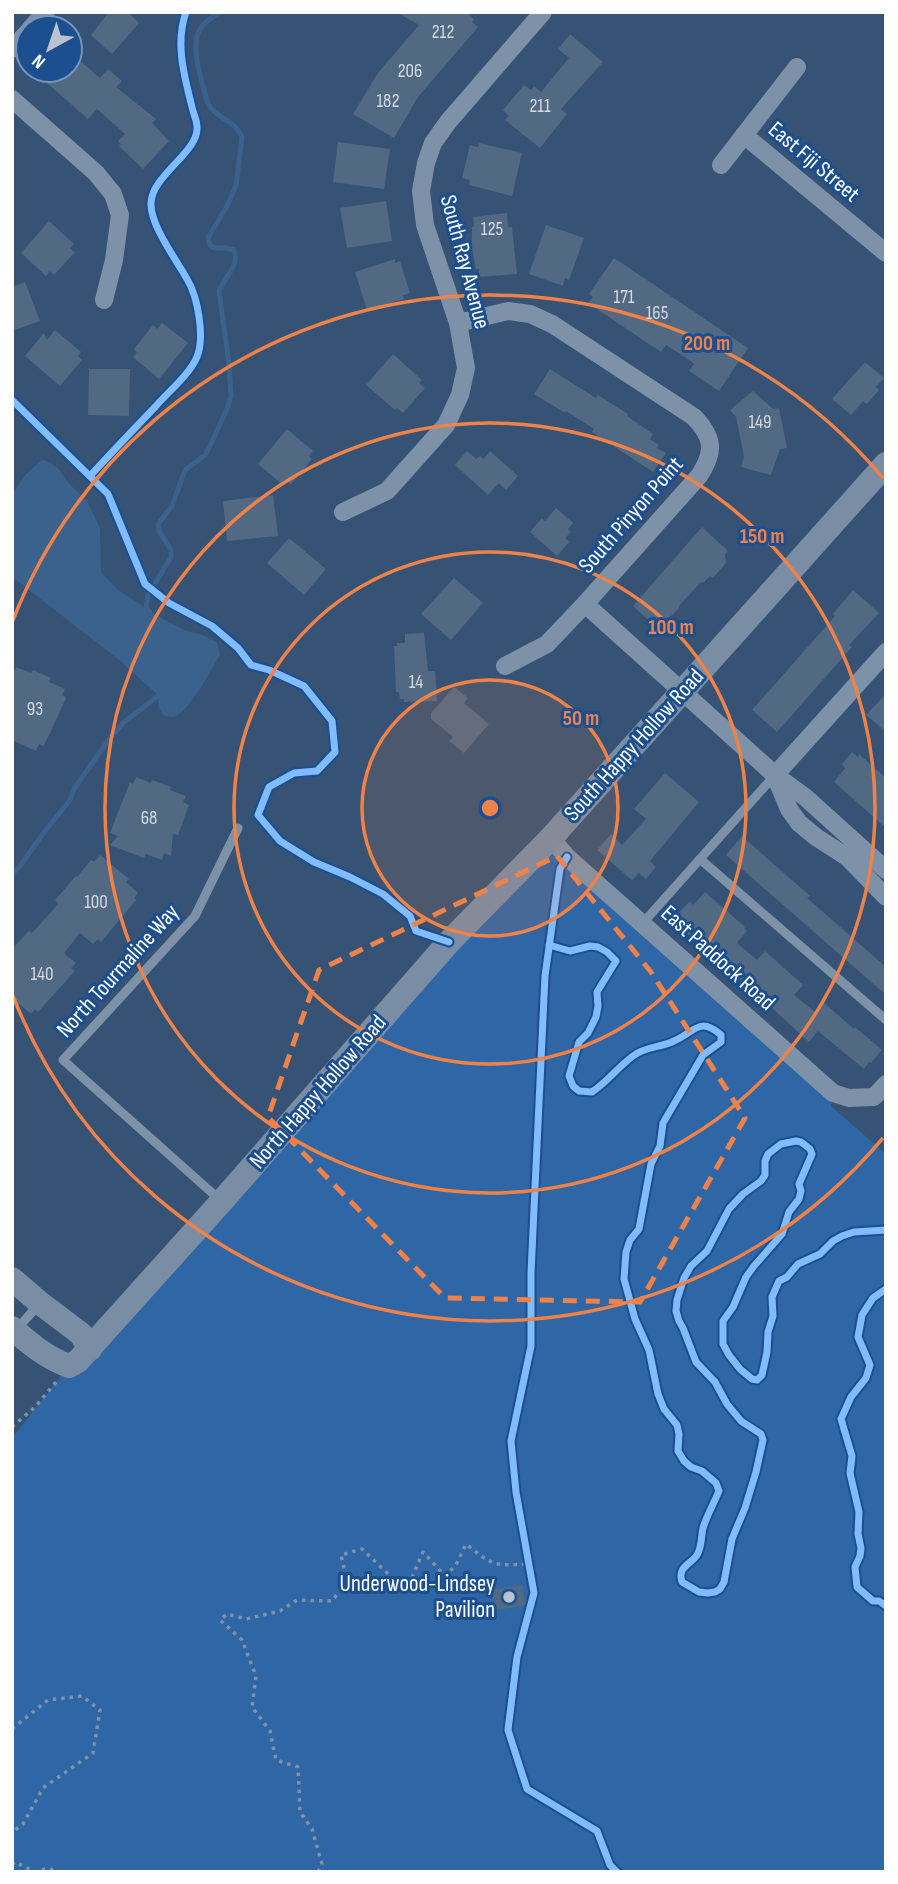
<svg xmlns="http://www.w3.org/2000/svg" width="898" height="1884" font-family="'Sofia Sans Condensed',sans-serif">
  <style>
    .green { fill: #2f66a5 }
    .water { fill: #3b618d }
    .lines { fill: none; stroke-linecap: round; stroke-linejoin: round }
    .stream { stroke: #3b618d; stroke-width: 5 }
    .building { fill: #526984 }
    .path { stroke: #7d92a8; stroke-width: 3.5; stroke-dasharray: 3.5 5; stroke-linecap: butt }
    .lane { stroke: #7d92a8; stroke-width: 9 }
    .street { stroke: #7d92a8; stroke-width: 18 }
    .secondary { stroke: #798da4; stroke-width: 24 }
    .cycleway-casing { stroke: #1b4f8f; stroke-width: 11 }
    .cycleway { stroke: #80bcff; stroke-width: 7 }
    .marked { fill: none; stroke: #ee8249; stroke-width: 5; stroke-dasharray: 14 9; stroke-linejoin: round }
    .ring { fill: none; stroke: #ee8249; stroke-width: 3.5 }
    .poi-dot { fill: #b9c2ce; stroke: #1b4f8f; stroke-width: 2.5 }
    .labels { text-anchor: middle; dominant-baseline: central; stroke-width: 6; stroke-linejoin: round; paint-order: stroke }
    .number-label { font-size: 19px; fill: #d4dae0 }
    .street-label { font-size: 23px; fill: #fff; stroke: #1b4f8f }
    .poi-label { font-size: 23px; fill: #fff; stroke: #1b4f8f; text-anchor: end }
    .centre { fill: #ee8249; stroke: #1b4f8f; stroke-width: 3.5 }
    .ring-label { font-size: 21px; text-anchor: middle; font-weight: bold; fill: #ee8249; stroke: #1b4f8f; stroke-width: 6; stroke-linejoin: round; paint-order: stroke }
  </style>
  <rect width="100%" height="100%" fill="#365274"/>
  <!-- green -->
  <path class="green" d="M551,838L833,1093L831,1106L886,1154V1872H12V1438L69,1366Z"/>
  <!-- water -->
  <path class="water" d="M43,459L58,468L70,485L86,499L100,528L101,572L118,590L163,619L187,631L203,635L217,642L220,655C211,669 189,714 173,717C170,717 166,716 163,715L158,706L159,696L118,659L12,577V494L26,474Z"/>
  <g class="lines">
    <!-- stream -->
    <g class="stream">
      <path d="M150,612L146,607L148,595L171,557V550L159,531L158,524L172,506L185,470L205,455L211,444L227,409L231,396L229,364L219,291C224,277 240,267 234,250L227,248H214L210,245L208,238L227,206L236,186L242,137C236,121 217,119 208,104C203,86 190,49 199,31C203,22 212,18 220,12"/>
      <path d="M12,874L20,866L45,831L70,800L74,789L110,738L123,723L163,692"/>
    </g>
  </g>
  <!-- building -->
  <g class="building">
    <path d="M109,12H128L139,23L112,54L91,35Z"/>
    <path d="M396,12H466L474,19L472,22L478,27L418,97L394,138L353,114L378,73L419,25Z"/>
    <path d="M570,34L603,62L561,109L567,114L540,148L505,120L509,116L503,110L524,85L531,90L534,86L541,92L569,58L558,49Z"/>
    <path d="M70,52L100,78L108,69L122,81L116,87L156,119L152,123L169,141L143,169L119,146L121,144L118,141L125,134L97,109L88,119L32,70H70Z"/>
    <path d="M338,142L390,149L384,189L333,182Z"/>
    <path d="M479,143L522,153L512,196L469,185L470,180L462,178L470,145L478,147Z"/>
    <path d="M386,201L392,241L347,248L340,208Z"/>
    <path d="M507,213L508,227H512L517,274L479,277V269H476L475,265L472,247V227L474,226L473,217Z"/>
    <path d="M49,221L74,244L70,248L75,252L54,275L50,271L46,276L21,253Z"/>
    <path d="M546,225L584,238L569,280L565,278L563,286L529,274Z"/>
    <path d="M614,258L748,348L719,391L689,371L694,364L691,361L666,345L661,352L588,303L593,297L589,294Z"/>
    <path d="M395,259V263L400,261L410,293L403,295L404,299L367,310L355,272Z"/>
    <path d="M25,282L40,321L12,331V287Z"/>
    <path d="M162,323L188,343L159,379L133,357L137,352L134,349L153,325L157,329Z"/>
    <path d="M55,330L81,352L78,356L82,360L60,386L25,356L44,333L47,340Z"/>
    <path d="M393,354L422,380L419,383L425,388L403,413L397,408L395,410L366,385Z"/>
    <path d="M865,362L884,378L876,387L879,390L867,404L863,401L851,415L832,399Z"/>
    <path d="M89,369H130L129,416L88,415Z"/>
    <path d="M550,369L596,398L598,395L628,414L627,416L653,434L650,439L659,445L657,448L666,453L653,472L592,432L594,429L566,411L565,413L534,394Z"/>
    <path d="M753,391L773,409L779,408L787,448L780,449L771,475L741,467L744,457L736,417L730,410Z"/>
    <path d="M287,429L313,451L309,456L312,459L291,484L287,481L283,485L258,464Z"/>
    <path d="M467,451L476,459L480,456L484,459L490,451L518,476L506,490L499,483L488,495L455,465Z"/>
    <path d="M273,495L278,536L227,541L223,501Z"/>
    <path d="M556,508L573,523L568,529L571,532L565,538L569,542L557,556L530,532L542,518L545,521Z"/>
    <path d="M702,527L728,551L725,554L726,563L713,578L710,576L704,582L700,583L679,606V608L658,629L633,606Z"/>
    <path d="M289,538L326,569L304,595L267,563Z"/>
    <path d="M454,578L483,603L451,640L421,614Z"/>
    <path d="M853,590L879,613L849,645L852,647L777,732L752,710L835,616L833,614Z"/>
    <path d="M424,633L428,671H435L437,701L404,702V699H400L399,692H396L394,646H397V643H405V634Z"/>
    <path d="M16,667L31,673L33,670L51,678L49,682L65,689L62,695L66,697L65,700L53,727L45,743L43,746L39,744L36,751L12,740V676Z"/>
    <path d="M454,687L468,698L464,703L489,724L464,753L449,741L453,737L431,719V713Z"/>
    <path d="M886,694V732L866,715Z"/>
    <path d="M852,752L858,757L859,754L886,778V828L834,782L845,768L842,764Z"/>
    <path d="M665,773L699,802L650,861L656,867L646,879L639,873L632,880L597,850L611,834L622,845L646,819L634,809Z"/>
    <path d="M136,777L151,783L152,780L171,787L170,790L186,796L183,802L189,805L178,835L173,834L171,856L164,853L162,860L146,854L144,858L110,845L118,836L110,833L130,782L133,784Z"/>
    <path d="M742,836L810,896L807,898L886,967V995L726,855Z"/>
    <path d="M100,855L129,879L126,882L138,893L134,898L136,900L101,942L98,939L93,944L80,933L64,953L76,963L71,968L75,971L38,1012L35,1009L31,1014L12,998V949L29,931L32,933L53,910L58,903L55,900L76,876L77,877L91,860L94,862Z"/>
    <path d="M705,892L745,927L744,928L747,931L737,943L757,960L765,951L803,985L794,995L815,1012L823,1002L854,1029L855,1027L881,1049V1051L871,1063L869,1062L864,1069L818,1031L809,1042L760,997L703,950L704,949L672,920L690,901L693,905Z"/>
    <path d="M522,1585L526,1605L496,1610L493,1589Z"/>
  </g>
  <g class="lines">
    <!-- path -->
    <g class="path">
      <path d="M12,1427L35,1407L57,1381"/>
      <path d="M12,1729L48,1700L82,1696L100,1710L93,1753L43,1788L23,1824L12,1832"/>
      <path d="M12,1865L15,1862L35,1872L49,1868L56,1872"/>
      <path d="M318,1872L322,1864L312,1829L300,1812L298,1767L276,1760L270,1731L252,1707L256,1676L242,1640L220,1620L227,1614L246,1619L280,1611L297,1600L332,1601L347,1581L341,1555L362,1549L398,1583L410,1582L423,1552L445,1576L456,1565L466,1544C493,1566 494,1566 528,1564"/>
    </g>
    <!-- lane -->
    <g class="lane">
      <path d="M700,859L886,1020"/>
      <path d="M642,924L775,775"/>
      <path d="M220,1200L63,1060L195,916L238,828"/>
      <path d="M18,1328L38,1305"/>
    </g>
    <!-- street -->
    <g class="street">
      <path d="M31,28L46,12"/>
      <path d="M12,49L28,32"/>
      <path d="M12,99L96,173L113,194L120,215L114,260L104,300"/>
      <path d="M744,135L886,253"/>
      <path d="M721,165L797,67"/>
      <path d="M458,323L508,311L530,314L552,324L694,417C714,438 715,452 699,476L585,604L547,644L505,666"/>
      <path d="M343,512L387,491L446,425L460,395L466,368L458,323L425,225L421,191L426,163L433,143L448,122L543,12"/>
      <path d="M585,604L775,775L805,797L886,870"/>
      <path d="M775,775L886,652"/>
      <path d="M776,778L789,809L799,823L816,837L847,857L886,897"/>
      <path d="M551,838L567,857L833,1093L849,1098L874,1097L886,1084"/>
    </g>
    <!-- secondary -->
    <g class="secondary">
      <path d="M12,1279L40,1303L81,1334L90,1349"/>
      <path d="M12,1328C30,1344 47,1358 69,1366L78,1361L222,1201L449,942L551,838L886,464"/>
    </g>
    <defs>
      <g id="cycleway">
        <path d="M12,400L108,494L145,584L169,603L212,626L238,648L251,665L269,670L304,686L332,721L335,752L317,771L294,773L269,787L258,815L280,841L314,862L350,877L383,894L410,916L416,931L449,942"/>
        <path d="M90,476C112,452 134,429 156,406C169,391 189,375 197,357C205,337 198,297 187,279C176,259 150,225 151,203C152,175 199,152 197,127C197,120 193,113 192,107C184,75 175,43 186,12"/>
        <path d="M567,857L560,869L545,976L531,1273V1346L511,1441L516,1492L534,1593L517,1657L508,1730L527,1789L597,1831L610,1865L617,1872"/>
        <path d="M549,945L570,951L590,946L598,947L607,952L616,961L597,992L598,1006L596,1017L588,1033L579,1042L569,1076L573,1086L579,1091L592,1092C607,1082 618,1067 633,1056C646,1046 660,1048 674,1041C695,1032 699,1016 721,1035V1042L703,1055L663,1123L660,1146L651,1164L639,1229L630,1240L626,1252L624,1279L635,1319L649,1350L658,1394L664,1409L677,1425L679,1434L678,1451L684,1461L691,1467L702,1471L716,1483L719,1491C714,1503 707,1515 703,1528C701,1536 702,1547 697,1555C690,1565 677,1567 682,1582L699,1592L708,1593L715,1592L720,1589L724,1582L732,1539L745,1508L756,1472L763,1440L761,1434L741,1421L727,1404L715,1382L696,1362L683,1328L679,1321L676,1311L677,1300L684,1278L691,1266L707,1251L729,1209L743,1194L761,1181L765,1175V1161L768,1154L781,1144L796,1141L801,1142L810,1149L812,1154L799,1184L801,1191L799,1199L789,1212L782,1234L754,1266L746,1277L733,1307L723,1321V1344L729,1355L740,1369L752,1379L757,1380L762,1375L767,1352L768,1332L773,1316L772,1297L779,1281L787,1277L798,1264L820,1254L833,1241L842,1236L854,1232L886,1230"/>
        <path d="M886,1289L873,1298L862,1315L858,1337L870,1365L866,1378L851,1397L841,1419L852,1456L850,1473L859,1512L858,1534L861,1548L860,1556L855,1567L857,1587L873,1601H879L886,1606"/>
      </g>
    </defs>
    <!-- cycleway casing -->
    <use href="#cycleway" class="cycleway-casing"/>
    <!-- cycleway -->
    <use href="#cycleway" class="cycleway"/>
  </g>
  <!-- marked area -->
  <path class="marked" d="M557,856L651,972L745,1118L640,1302L445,1298L268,1117L319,970Z"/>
  <!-- distance rings -->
  <circle cx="490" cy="808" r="128" fill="#ee8249" fill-opacity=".12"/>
  <g class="ring">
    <circle cx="490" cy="808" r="128"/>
    <circle cx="490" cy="808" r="256"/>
    <circle cx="490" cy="808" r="385"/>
    <path d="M883 1138A513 513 0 0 1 13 996M13 620A513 513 0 0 1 883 478"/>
  </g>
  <!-- markers -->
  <circle class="poi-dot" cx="509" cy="1597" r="7"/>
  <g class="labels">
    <!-- number labels -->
    <g class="number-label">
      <text x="443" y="32">212</text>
      <text x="410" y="71">206</text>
      <text x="388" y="101">182</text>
      <text x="540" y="106">211</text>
      <text x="492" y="229">125</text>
      <text x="624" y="297">171</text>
      <text x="657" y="313">165</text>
      <text x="760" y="422">149</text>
      <text x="416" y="682">14</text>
      <text x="35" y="709">93</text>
      <text x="149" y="818">68</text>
      <text x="96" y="902">100</text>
      <text x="42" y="974">140</text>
    </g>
    <!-- street labels -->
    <g class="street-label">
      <text transform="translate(814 162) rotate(40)">East Fiji Street</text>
      <text transform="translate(465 262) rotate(75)">South Ray Avenue</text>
      <text transform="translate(631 515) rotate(-49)">South Pinyon Point</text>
      <text transform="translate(634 745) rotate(-48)">South Happy Hollow Road</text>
      <text transform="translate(718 958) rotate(42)">East Paddock Road</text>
      <text transform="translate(118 971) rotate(-48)">North Tourmaline Way</text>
      <text transform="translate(318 1092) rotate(-49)">North Happy Hollow Road</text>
    </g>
    <!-- poi labels -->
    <g class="poi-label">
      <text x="495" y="1584">Underwood-Lindsey<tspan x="495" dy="26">Pavilion</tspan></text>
    </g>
  </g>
  <circle cx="490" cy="808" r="10" class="centre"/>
  <g class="ring-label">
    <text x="707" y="350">200 m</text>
    <text x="762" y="543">150 m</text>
    <text x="671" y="634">100 m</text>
    <text x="581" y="725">50 m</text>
  </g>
  <!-- border -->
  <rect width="898" height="1884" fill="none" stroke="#ffffff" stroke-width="28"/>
  <!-- north arrow -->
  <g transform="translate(49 49) rotate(220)"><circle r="33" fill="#1b4f8f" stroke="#7695bc" stroke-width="2"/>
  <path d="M0-5L12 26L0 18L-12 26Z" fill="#b9c2ce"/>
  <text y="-10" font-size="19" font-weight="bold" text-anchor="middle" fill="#ffffff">N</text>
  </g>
</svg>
